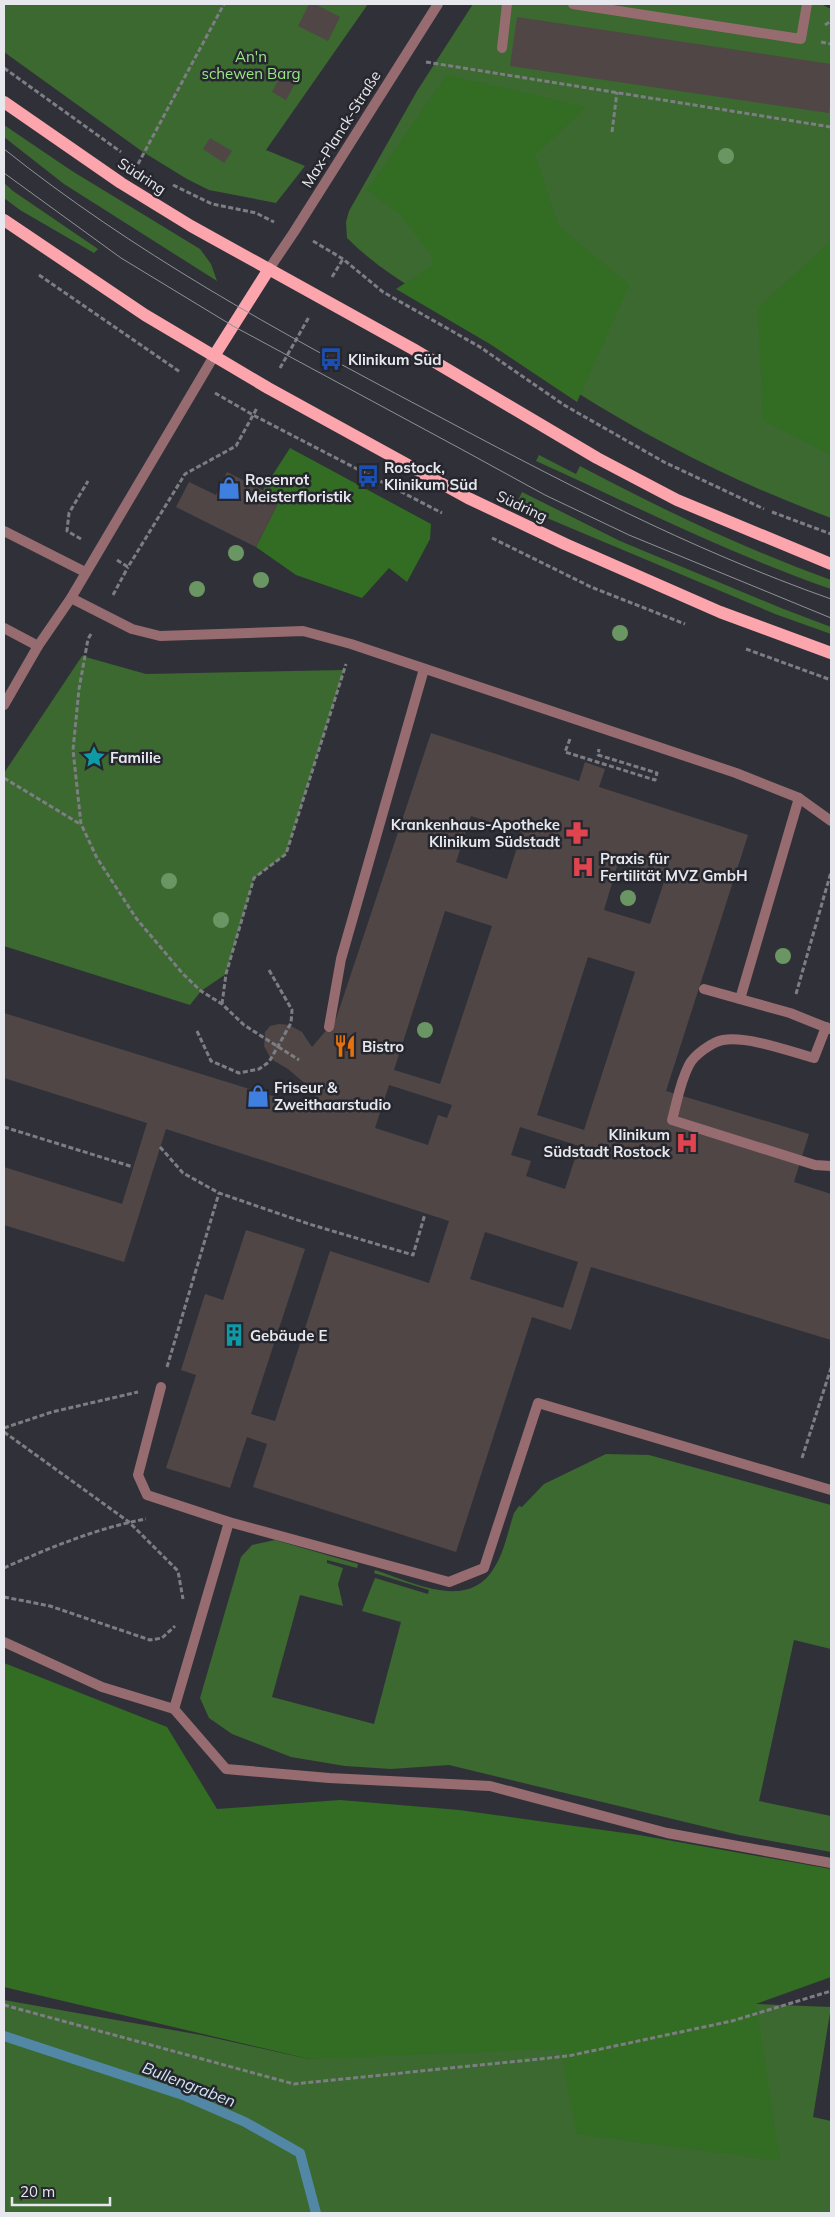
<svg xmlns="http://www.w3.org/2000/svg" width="835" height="2217" font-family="Mulish,sans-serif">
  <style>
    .green { fill: #3b692f }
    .forest { fill: #336c23 }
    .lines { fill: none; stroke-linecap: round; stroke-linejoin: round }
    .stream { stroke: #5287a6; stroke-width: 10 }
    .building { fill: #504645; fill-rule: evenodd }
    .path { stroke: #7d7e84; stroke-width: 3; stroke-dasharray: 5 2.5; stroke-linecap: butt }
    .service { stroke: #976c70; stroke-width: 10 }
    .minor { stroke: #976c70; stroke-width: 10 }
    .primary { stroke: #fca5ad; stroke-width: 12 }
    .tram { stroke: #909197; stroke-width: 1 }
    .tree { fill: #6a9663 }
    .labels { text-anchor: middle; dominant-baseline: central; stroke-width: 5; stroke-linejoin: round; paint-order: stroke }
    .park-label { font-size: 15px; fill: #9ae887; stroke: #26272e }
    .street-label { font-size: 15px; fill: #e7e8ed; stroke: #26272e }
    .poi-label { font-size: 15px; font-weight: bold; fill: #e7e8ed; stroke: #26272e; text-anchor: start }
    .water-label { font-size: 16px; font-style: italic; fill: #d2e6f6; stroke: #26272e }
  </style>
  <rect width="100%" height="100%" fill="#303138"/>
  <!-- green -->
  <g class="green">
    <path d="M4,4H368L266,150L305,166L276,203L209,190L187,179L143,152L4,52Z"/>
    <path d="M473,4H821L831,9V518C742,485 657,443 576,392C546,373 518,351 488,333C439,303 388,279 347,238L346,222L349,211L417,91Z"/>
    <path d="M4,125L72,171L200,249L211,264L217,281L64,184L4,137Z"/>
    <path d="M4,183L13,191L98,249L94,253L20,210L4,198Z"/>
    <path d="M539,455L576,474L580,466C661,509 745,549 831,580V589C730,554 633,505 536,461Z"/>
    <path d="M522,492L620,541L781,608L831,627V634L775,614L516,505Z"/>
    <path d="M82,656L146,674L344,670L286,854L254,878L226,974L201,991L190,1005L4,946V773Z"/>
    <path d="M606,1454L649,1455L831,1505V1649L794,1640L759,1801L831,1816V1852L739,1835L449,1765L391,1769L345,1766L291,1757L232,1734L209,1718L200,1698L241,1557L252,1545L275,1540L358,1564L357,1568L327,1560V1563L343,1568L338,1584L343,1606L300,1595L272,1697L374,1724L401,1622L362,1611L375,1578L428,1594L429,1590L374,1573L375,1570C413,1582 468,1612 494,1568C504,1553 508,1531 514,1513L519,1506L522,1507L544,1484Z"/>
    <path d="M4,2000L201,2035L309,2059L756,2004L831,2007L813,2117L831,2121V2213H4Z"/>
  </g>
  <!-- forest -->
  <g class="forest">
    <path d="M447,75L586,107L535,155L558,226L629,285L577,402L490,344L396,289L433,265L432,256L400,214L367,190Z"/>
    <path d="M831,241V455L763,420L758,308Z"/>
    <path d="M290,448L431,524L430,539L407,582L389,568L362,598L296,575L256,547L280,499L263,490Z"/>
    <path d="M4,1663L167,1727L217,1809L340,1800L459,1810L639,1835L831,1869V1977L756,2004L780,2161L577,2134L561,2049L309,2059L4,1987Z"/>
  </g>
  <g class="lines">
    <!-- stream -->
    <path class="stream" d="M4,2036L183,2095L245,2122L300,2153L316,2213"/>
  </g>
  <!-- building -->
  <g class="building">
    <path d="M309,4H315L340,17L328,41L298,26Z"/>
    <path d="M517,17L831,64V97L829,113L510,66Z"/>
    <path d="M283,71L298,78L286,100L272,92Z"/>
    <path d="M210,138L232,151L224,163L203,149Z"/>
    <path d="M227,472L280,499L256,547L176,507L189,482L216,495Z"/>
    <path d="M431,733L579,781L585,762L593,765L605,769L599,787L748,835L666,1091L809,1134L794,1182L831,1194V1340L591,1267L571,1330L532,1317L456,1552L253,1487L267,1444L247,1437L230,1488L166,1468L196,1375L181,1370L205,1294L223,1300L246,1230L305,1249L251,1414L275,1421L330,1251L429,1283L449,1221L166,1129L124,1262L4,1225V1167L122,1204L147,1123L4,1078V1013L311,1108L316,1093L288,1069L271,1059L264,1046L265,1032L270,1026L279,1024L289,1025L302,1032L312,1047L336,1019ZM471,816L522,832L507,879L456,862ZM618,863L665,879L650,924L604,910ZM445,911L492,926L440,1084L394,1070ZM588,957L635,972L584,1130L537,1115ZM389,1085L452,1105L447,1118L438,1115L428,1145L375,1128ZM520,1127L579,1146L565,1189L526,1176L531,1161L511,1155ZM485,1232L578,1262L563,1308L470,1279Z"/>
  </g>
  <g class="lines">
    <!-- path -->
    <g class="path">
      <path d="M825,25L831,21"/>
      <path d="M821,42L831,44"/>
      <path d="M426,62L831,127"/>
      <path d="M4,68L121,152"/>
      <path d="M612,132L617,92"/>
      <path d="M138,164L224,4"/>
      <path d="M173,185L212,204L256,213L274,222"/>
      <path d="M313,241L343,259L383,292L480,347L564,405L664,462L764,509"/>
      <path d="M39,275L180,372"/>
      <path d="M332,277L343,259"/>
      <path d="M280,368L309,317"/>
      <path d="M215,393L253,415L442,513"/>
      <path d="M772,512L831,534"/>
      <path d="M492,538L591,587L685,624"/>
      <path d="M81,539L67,531L69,513L88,481"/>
      <path d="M117,560L128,567L185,474L236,446L257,408"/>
      <path d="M113,595L128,567"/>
      <path d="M91,634L88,639L79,689L73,750L81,824L97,858L136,918L183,974L201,991L222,1004L244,1025L299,1060"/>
      <path d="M746,649L831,680"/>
      <path d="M570,739L565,752L655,780L657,773L598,755L599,749"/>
      <path d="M4,778L80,824"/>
      <path d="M796,994L831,872"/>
      <path d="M222,1004L226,974L254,878L286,854L346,664"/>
      <path d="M197,1031L211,1061L239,1073L259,1069L269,1062L291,1023L292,1010L269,970"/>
      <path d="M4,1127L133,1167"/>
      <path d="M160,1147L183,1173L219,1193L309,1224L413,1255L425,1214"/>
      <path d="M167,1367L219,1193"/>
      <path d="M4,1428L52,1412L138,1392"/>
      <path d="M4,1432L129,1522L178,1571L183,1599"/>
      <path d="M802,1458L831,1368"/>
      <path d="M4,1568C49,1548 97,1528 146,1519"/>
      <path d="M4,1597L50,1606L150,1640L162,1638L175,1626"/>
      <path d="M4,2005L294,2084L568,2056L732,2021L831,1991"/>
    </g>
    <!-- service -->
    <g class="service">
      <path d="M573,4L801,39L807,4"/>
      <path d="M502,48L507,4"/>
      <path d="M4,531L85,572"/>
      <path d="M71,598L132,629L160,636L303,631L351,644L736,773L799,798L831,821"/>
      <path d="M4,628L38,646"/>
      <path d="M4,705L38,646L71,598L214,356"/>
      <path d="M704,989L790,1013L830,1029"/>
      <path d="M740,999L799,798"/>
      <path d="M329,1027L341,959L424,669"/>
      <path d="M826,1027L814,1058C789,1051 748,1036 723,1040C712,1042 694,1055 689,1065C680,1082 677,1102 672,1120L815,1165L831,1166"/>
      <path d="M161,1387L138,1475L147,1495L229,1522L449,1582L484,1568L538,1403L831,1490"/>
      <path d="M4,1642L102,1687L174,1709L226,1769L329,1778L490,1786L667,1833L831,1863"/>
      <path d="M174,1709L229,1522"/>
    </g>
    <!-- minor -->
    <path class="minor" d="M269,269L294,232L438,4"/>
    <!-- primary -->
    <g class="primary">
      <path d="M4,102L121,183L191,226L413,349L597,458L677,500L831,564"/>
      <path d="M4,220L145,315L268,388L468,498L565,544L720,612L831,653"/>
      <path d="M214,356L269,269"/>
    </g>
    <!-- tram -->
    <g class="tram">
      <path d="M4,149C133,252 277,331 423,408C556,479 689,549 831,599"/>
      <path d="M4,173L121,258L233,326L461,449L545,495L629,535L831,618"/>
    </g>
  </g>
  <!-- trees -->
  <g class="tree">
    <circle cx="726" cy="156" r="8"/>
    <circle cx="236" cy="553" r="8"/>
    <circle cx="261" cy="580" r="8"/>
    <circle cx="197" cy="589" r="8"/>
    <circle cx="620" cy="633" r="8"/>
    <circle cx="169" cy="881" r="8"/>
    <circle cx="628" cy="898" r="8"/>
    <circle cx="221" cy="920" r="8"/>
    <circle cx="783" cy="956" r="8"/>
    <circle cx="425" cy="1030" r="8"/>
  </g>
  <!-- icons -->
  <defs>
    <symbol id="bus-bare" viewBox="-9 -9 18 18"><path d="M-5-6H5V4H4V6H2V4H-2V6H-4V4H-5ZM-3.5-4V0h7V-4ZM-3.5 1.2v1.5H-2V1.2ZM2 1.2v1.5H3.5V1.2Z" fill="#1a4fb4" stroke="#26272e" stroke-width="2.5" paint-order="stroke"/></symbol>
    <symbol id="shop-bare" viewBox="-9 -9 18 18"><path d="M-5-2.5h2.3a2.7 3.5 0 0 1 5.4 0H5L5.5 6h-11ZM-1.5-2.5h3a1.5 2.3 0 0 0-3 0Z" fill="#3f7fe0" stroke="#26272e" stroke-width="2.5" paint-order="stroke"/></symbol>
    <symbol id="sight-bare" viewBox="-9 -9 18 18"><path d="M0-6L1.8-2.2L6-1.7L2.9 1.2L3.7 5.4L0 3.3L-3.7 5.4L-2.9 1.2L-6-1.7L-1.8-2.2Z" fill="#0f9aa8" stroke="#26272e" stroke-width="2.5" paint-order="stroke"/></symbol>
    <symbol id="pharmacy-bare" viewBox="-9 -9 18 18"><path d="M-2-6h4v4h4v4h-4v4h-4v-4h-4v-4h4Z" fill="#e0444e" stroke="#26272e" stroke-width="2.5" paint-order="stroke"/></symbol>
    <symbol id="hospital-bare" viewBox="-9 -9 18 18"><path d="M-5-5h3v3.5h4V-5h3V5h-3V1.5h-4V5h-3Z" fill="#e0444e" stroke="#26272e" stroke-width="2.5" paint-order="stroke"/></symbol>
    <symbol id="restaurant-bare" viewBox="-9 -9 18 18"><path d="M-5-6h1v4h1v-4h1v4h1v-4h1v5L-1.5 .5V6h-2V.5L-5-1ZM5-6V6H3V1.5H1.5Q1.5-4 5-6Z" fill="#e8710a" stroke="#26272e" stroke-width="2.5" paint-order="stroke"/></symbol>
    <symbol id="building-bare" viewBox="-9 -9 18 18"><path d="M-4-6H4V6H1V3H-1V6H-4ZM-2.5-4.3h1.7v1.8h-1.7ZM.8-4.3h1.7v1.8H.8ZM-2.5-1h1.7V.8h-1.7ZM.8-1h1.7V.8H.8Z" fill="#0f9aa8" stroke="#26272e" stroke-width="2.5" paint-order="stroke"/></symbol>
  </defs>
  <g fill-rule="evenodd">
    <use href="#bus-bare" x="315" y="343" width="32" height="32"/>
    <use href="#bus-bare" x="352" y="460" width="32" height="32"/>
    <use href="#shop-bare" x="213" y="472" width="32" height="32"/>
    <use href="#sight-bare" x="78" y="741" width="32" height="32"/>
    <use href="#pharmacy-bare" x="561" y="817" width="32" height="32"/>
    <use href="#hospital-bare" x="567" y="851" width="32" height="32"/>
    <use href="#restaurant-bare" x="329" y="1030" width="32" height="32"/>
    <use href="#shop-bare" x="242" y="1080" width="32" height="32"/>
    <use href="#hospital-bare" x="671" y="1127" width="32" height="32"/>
    <use href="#building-bare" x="218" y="1319" width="32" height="32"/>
  </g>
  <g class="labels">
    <!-- park labels -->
    <g class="park-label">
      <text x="251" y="56">An'n<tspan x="251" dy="17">schewen Barg</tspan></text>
    </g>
    <!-- street labels -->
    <g class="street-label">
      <text transform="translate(341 129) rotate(-58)">Max-Planck-Straße</text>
      <text transform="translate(142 176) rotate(33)">Südring</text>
      <text transform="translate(522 506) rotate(25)">Südring</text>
    </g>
    <!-- poi labels -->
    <g class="poi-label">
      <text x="348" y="359">Klinikum Süd</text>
      <text x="384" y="467">Rostock,<tspan x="384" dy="17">Klinikum Süd</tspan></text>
      <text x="245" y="479">Rosenrot<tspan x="245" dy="17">Meisterfloristik</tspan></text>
      <text x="110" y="757">Familie</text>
      <text x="560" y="824" text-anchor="end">Krankenhaus-Apotheke<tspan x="560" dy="17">Klinikum Südstadt</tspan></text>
      <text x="600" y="858">Praxis für<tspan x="600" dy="17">Fertilität MVZ GmbH</tspan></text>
      <text x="362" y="1046">Bistro</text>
      <text x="274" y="1087">Friseur &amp;<tspan x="274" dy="17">Zweithaarstudio</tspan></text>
      <text x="670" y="1134" text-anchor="end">Klinikum<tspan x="670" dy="17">Südstadt Rostock</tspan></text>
      <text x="250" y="1335">Gebäude E</text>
    </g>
    <!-- water labels -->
    <g class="water-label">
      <text transform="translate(189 2084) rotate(21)">Bullengraben</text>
    </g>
  </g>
  <!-- border -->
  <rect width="835" height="2217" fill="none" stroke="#e7e8ed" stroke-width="10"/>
  <!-- scale -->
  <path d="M12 2197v8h98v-8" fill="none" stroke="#e7e8ed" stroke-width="2.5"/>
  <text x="20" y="2197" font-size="15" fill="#e7e8ed" stroke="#26272e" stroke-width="4" paint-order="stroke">20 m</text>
</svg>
